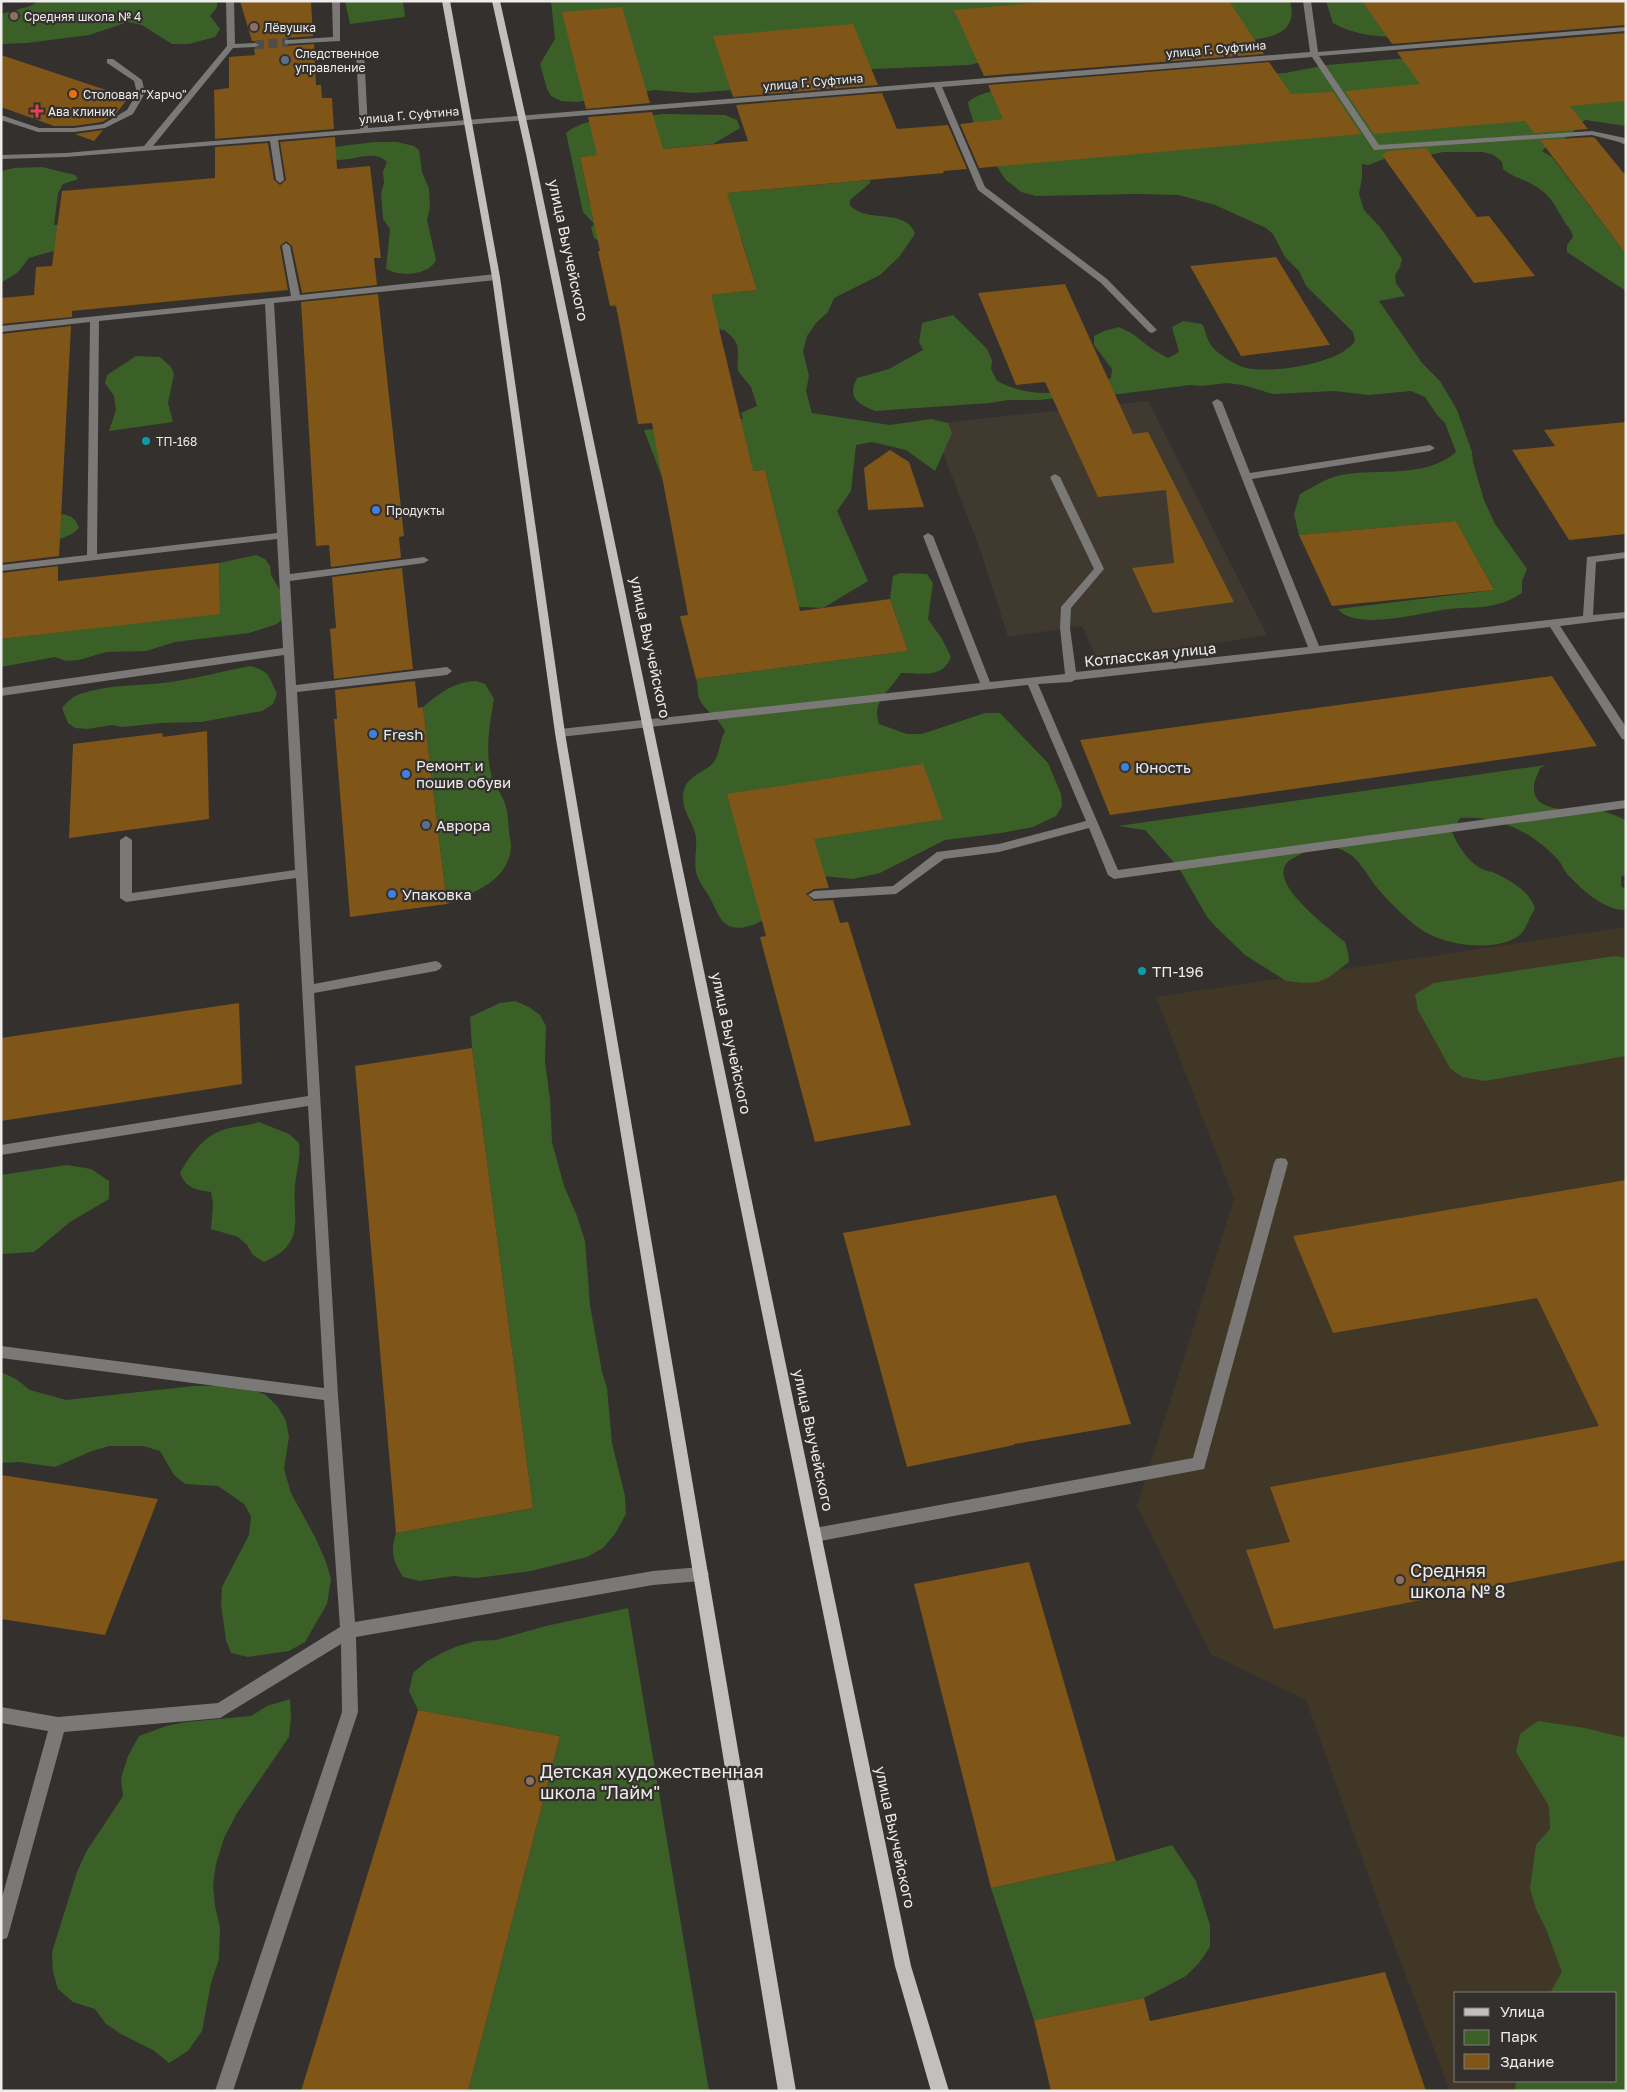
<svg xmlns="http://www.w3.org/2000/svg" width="1627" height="2092" font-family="'Golos Text',sans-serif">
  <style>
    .built { fill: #403930 }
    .education { fill: #413727; fill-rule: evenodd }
    .green { fill: #3a6027 }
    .building { fill: #7f5518 }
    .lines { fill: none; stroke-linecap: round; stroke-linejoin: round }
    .minor-tunnel { stroke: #4f4c4a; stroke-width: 9; stroke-dasharray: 9 4.5; stroke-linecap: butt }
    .minor { fill: #7a7977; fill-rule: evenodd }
    .major { fill: #c2c0bc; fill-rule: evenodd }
    .education-dot { fill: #8d6e63; stroke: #33302d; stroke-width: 2 }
    .service-dot { fill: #5c6f8a; stroke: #33302d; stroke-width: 2 }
    .food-dot { fill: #e8710a; stroke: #33302d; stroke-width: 2 }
    .health-dot { fill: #e0444e; stroke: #33302d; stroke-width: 2 }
    .culture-dot { fill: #0f9aa8; stroke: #33302d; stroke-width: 2 }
    .shop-dot { fill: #3f7fe0; stroke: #33302d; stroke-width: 2 }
    .labels { text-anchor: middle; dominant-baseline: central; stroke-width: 4.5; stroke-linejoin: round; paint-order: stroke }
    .far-poi-label { font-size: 12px; fill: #efedeb; stroke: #33302d; text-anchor: start }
    .far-street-label { font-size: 12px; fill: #efedeb; stroke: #33302d }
    .street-label { font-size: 15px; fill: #efedeb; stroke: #33302d }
    .poi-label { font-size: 15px; fill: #efedeb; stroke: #33302d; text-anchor: start }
    .near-poi-label { font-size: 18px; fill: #efedeb; stroke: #33302d; text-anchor: start }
  </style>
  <rect width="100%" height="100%" fill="#33302d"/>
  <!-- built -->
  <path class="built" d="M1148,401L1267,635L1098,662L1082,626L1008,637L981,552L932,424Z"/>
  <!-- education -->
  <path class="education" d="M1626,927V2091H1450L1380,1908L1306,1700L1211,1654L1137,1506L1234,1199L1156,997ZM1456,1993H1616V2081H1456Z"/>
  <!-- green -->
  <g class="green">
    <path d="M39,1H217V7L210,16L220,29L215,37L189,44H172L142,25L128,22L89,35L27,43L1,44V14L30,6Z"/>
    <path d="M345,1H403L405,17L350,24Z"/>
    <path d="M551,1H1290C1298,30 1276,37 1252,40L985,61L969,65L849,70L733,90L693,93L655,90L576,102L561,101L551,96L547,89L540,64L555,39Z"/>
    <path d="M1326,1H1626L1417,37C1388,37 1359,38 1333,23Z"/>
    <path d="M1626,39V126L1585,120C1578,125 1575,132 1567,137C1559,142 1550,143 1542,151L1552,157L1626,254V291L1567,252V245L1573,237C1572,229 1567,227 1564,221C1554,203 1549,193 1530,183C1520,178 1511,176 1503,169L1502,162L1494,155L1483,152H1443L1420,157L1392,156L1368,165L1362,164V178L1359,194L1364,210L1380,227L1402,259L1400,267L1395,275L1396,283L1405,296L1379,301L1422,363L1440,381L1457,410L1472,452L1473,462L1484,500L1495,524L1527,569L1522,581V593C1515,597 1507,602 1498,604C1482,609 1465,607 1449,609C1424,612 1355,632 1338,609L1494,590L1456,521L1299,535L1294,514L1300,494C1313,487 1326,478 1341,475C1379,468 1425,479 1456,452L1445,423L1437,415L1425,397L1411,391L1368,395L1335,391L1273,394L1243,385L1227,383L1202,386L1190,385L1119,394L1065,397L1039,400H1008L989,403L875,411C857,404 847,397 857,378L889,369L923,350L919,342L922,323L953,315L987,349L992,360L991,369L997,381C1036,401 1073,393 1111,378L1112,369L1094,345V336L1104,331L1119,327L1133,334L1152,349L1168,358L1179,352L1172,327L1183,321L1202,324C1205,329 1206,336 1209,342C1214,352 1232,363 1243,367C1267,375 1341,364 1355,341L1353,332L1306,286L1299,271L1285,257L1273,234L1266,228L1215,205L1179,195L1138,194L1036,196L1021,192L1006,180L1001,173L974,125C973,117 969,111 968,102C982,91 998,90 1015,88L1285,73L1327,65Z"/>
    <path d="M663,114L725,115L737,120L740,128L713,144L580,157L590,205L870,180V183L850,200V205C865,224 907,207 915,234L899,257L880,275L834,298L828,312L816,323L807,336L803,351L809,376L806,391L812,413L890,425L931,419L948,423L952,433L935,471L906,450L872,442L856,445L851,491L837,511L868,581L823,608L760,605L784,547L765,470L663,480L644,430L743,419L741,413L757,406L751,387L738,371C736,350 744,345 724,330L620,314L616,311L619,307L610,306L757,290L741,237L738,235L599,241L594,238L591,228L594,224L583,212L566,133C591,113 633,119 663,114Z"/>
    <path d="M374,142H397L414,146L419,150L422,172L429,189L430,207L427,220L436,260C428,276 400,277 386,269L390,229L383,219L381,193L384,183L383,172L387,162C372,147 349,164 331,159L334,147Z"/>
    <path d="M42,167L75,175L78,179L63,184L58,193L54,225L231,210L46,253L29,258L18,272L1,283V171L14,168Z"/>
    <path d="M136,356L160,357L171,367L174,374L168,403L173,422L109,431L116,410L114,396L105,383L107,375Z"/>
    <path d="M50,514C64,514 74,513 79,528L72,534L51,543Z"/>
    <path d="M256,555L265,559L270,566L271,575L281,592L285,617L277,624L249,633L175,642L146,651L106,652L79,660L66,661L55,657L1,667V639L220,613L219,563Z"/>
    <path d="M900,573L927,574L933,583L928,619L942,639L951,657C943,679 921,673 901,673C890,691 871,701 879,724L907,734H922L985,713H1000L1048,763L1061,794L1062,806L1056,816L1033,827L1001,833L945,840L880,873L853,879L824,876C805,890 750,942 726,924C719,919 716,909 712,902C707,891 699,884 696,872C694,860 697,849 696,837C693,820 679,809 684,790C687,777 702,773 711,765C720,758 719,741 725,731C719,719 708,713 701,702C696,695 699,687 696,679L908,651L890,599L893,576Z"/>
    <path d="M250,666C270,671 269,677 277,694L273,704L262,711L201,722L161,723L122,727L112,725L87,729L75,728L68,723L62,708C67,702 72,697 80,694C109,684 141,686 171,682C198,678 223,671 250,666Z"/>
    <path d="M476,681L485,684L494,699C490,723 485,749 491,774C493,785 500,791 504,801C508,810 508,821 509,831C509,836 511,841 511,846C510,880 473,893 447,904L423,707C440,693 453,682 476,681Z"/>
    <path d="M1546,765L1540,768C1538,774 1534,781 1534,787C1532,815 1580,809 1596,810C1607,811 1616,816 1626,820V874L1621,877V886L1626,890V910C1606,911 1583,891 1570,877C1565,873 1563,866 1559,861C1534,833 1499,815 1460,818L1452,832C1459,847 1466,859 1480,868C1485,871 1490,871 1495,873C1511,881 1530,891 1535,909C1528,918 1527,931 1517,937C1496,951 1451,946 1429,934C1414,927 1391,904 1380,891C1368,878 1360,857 1342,850C1328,844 1314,848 1301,854C1295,857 1286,861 1284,868C1277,890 1330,929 1345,942L1348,952L1349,962L1329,977L1318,982L1303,983L1286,981L1245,955L1215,926L1207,917L1179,868L1145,830L1118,826Z"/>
    <path d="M1615,956L1626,958V1056L1485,1081L1462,1077L1450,1068L1418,1010L1415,994L1434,983Z"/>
    <path d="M515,1001L529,1007L540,1015L546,1026L545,1062L550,1099L552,1142L564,1186L577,1216L585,1241L590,1305L602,1372L607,1388L612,1443L625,1496L626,1514L615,1534L603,1548L587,1557L531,1571L476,1578L453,1576L420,1581L403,1577C393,1560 390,1553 396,1533L533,1508L472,1048L470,1017L500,1003Z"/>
    <path d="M259,1122L289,1134L299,1143C301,1157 297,1169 295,1184C292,1220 307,1243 264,1262L253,1255L247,1245L238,1237L211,1229L213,1204L211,1192C195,1190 186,1188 180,1173C189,1157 202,1138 220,1131C232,1126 247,1126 259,1122Z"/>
    <path d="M67,1165L91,1169L109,1181V1199L70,1222L34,1252L1,1254V1175Z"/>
    <path d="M1,1372L16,1379L30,1390L66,1400L194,1386H231L251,1389L266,1395L278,1407L286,1421L289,1437L284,1469L291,1493L316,1539L326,1562L331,1579L327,1604L305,1642L289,1651L248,1657L231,1653L226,1640L221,1604L222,1587L249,1535L251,1516L244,1504L218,1486L185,1484L174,1475L160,1451L143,1446H109L92,1451L55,1467L19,1462L1,1463Z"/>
    <path d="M628,1608L709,2091H468L560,1736L418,1710L409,1691L413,1673L427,1661L442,1653L458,1646L476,1641L496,1640L546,1626Z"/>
    <path d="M290,1699L291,1717L289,1737L237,1813L224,1838L216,1864L213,1885L215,1906L220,1927L219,1959L211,1983L202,2031L188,2051L169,2063L153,2050L121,2034L106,2024L95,2009L73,2002L58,1989L53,1972L52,1952L77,1872L86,1852L123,1796L121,1778L128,1756L139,1736L166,1726L186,1722L251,1716L267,1706Z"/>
    <path d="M1538,1721L1585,1728L1626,1738V2091H1515L1516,2081H1616V1993H1550L1562,1972L1546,1929L1536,1909L1530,1888L1536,1845L1550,1829L1549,1806L1516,1752L1520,1734Z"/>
    <path d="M1172,1845L1196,1881L1210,1925V1947L1199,1963L1186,1976L1144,1998L1034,2020L991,1888L1116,1861Z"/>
  </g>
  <!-- building -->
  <g class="building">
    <path d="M240,1H311L313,36L285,38L283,44L285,46L314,44L316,85H321L322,98H332L334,129L215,139L214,90L229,88V57L255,55L254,49L261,46L256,41H252Z"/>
    <path d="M1059,1H1229L1264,54L984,76L954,10Z"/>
    <path d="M1362,1H1626V25L1392,44Z"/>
    <path d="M622,7L650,103L586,109L562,12Z"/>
    <path d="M853,24L878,85L733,97L713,36Z"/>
    <path d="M1626,33V101L1570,106L1588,129L1534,133L1525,121L1374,134L1345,91L1420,84L1397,52Z"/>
    <path d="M1,55L97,87L129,97L115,115L102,122L74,126H54L1,107Z"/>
    <path d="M1269,62L1291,94L1333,92L1361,134L979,168L960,124L1003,119L988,85Z"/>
    <path d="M882,93L897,129L948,125L967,169L943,171L944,173L727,193L757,290L711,295L753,471L765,470L800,611L890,599L908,651L696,679L680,616L688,615L652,423L638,424L616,305L610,306L598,251H600L580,157L597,155L588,117L652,112L663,149L748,141L736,105Z"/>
    <path d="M103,130L94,141L75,134Z"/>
    <path d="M335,137L337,169L370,166L381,258H374L377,285L302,293L292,246L286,241L280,246L288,290L72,311V317L1,324V298L34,295L36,267L52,266L62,191L215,178V147L268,143L274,180L280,185L286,180L280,142Z"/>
    <path d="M1592,137L1595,138L1626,176V254L1540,140Z"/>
    <path d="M1426,148L1477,217L1489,216L1535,276L1474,283L1382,155L1387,151Z"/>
    <path d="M1276,257L1330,345L1241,356L1190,266Z"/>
    <path d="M1065,284L1133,434L1148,432L1234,602L1153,613L1132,568L1174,563L1166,490L1098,497L1045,382L1016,385L978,293Z"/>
    <path d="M378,294L404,536L399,537L401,558L331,567L329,545L316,546L301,302Z"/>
    <path d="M71,326L59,556L1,563V334Z"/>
    <path d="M1626,422V534L1569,540L1512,450L1555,446L1544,430Z"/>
    <path d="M890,450L909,462L924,507L868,510L864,468Z"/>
    <path d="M1456,521L1494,590L1332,606L1299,535Z"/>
    <path d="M219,563L220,614L1,639V573L58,566V581Z"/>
    <path d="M402,568L413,669L334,679L330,629L336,628L332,577Z"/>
    <path d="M1552,676L1597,746L1110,815L1080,740Z"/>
    <path d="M415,681L418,708L423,707L447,904L350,917L334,719H337L335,690Z"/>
    <path d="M207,731L209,819L69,838L73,744L162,733L163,737Z"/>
    <path d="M923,764L943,819L814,839L829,888L814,889L806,894L814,901L833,900L840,923L848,922L911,1125L815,1142L760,937L766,936L727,794Z"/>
    <path d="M239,1003L242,1084L1,1121V1038Z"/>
    <path d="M472,1048L533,1508L396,1533L355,1066Z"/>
    <path d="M1626,1180V1560L1274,1629L1246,1550L1290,1542L1270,1487L1599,1426L1537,1298L1333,1333L1293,1236Z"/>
    <path d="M1056,1195L1131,1424L1014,1444V1445L907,1467L843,1233Z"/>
    <path d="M1,1475L158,1499L105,1635L1,1619Z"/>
    <path d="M1029,1562L1116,1861L991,1888L914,1584Z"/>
    <path d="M418,1710L560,1736L468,2091H301Z"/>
    <path d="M1385,1972L1426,2091H1051L1034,2020L1144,1998L1150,2021Z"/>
  </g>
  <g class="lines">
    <!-- minor-tunnel -->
    <path class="minor-tunnel" d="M255,45L288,42"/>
    <!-- minor -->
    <g class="minor">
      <path d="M226,1H234L235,44L255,43L259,45L255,47L233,48L153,146L360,129L356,52L360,50L364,52L368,128L1310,52L1303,1H1311L1318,52L1626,27V31L1319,56L1379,145L1592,131L1625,138L1626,145L1619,142L1592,135L1374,150L1312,57L942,87L985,187L1107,279L1155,328L1157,330L1152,333L1149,332L1101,283L978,190L934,87L278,140L284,180L280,183L276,180L270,141L66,157L1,159V155L66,153L144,146L227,46Z"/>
      <path d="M332,1H340V41L285,44V40H288L333,37Z"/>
      <path d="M107,59H113L142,80L145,93L133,114L105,128L74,132H38L1,120V115L39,128H74L103,124L127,110L137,93L134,81L107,63Z"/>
      <path d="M286,243L290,246L300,295L496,274L500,277L496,280L274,303L290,574L424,557L429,560L424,563L290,581L296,685L447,667L452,671L447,675L297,692L314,984L436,961L440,963L442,966L440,969L436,971L314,993L338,1395L355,1622L653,1571L701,1567L706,1569L709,1574L706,1579L701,1581L653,1585L356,1637L358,1712L233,2091H215L342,1712L341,1644L220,1718L64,1732L9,1932L7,1938L1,1940V1901L48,1731L1,1723V1707L58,1717L218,1703L340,1627L324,1400L1,1358V1346L324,1388L308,1106L1,1155V1145L308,1096L296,878L126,902L120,898V840L126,836L132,840V893L295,870L284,655L1,696V688L283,648L277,539L1,571V565L87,555L90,322L1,332V326L291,296L282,246ZM265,304L277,533L97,554L99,321Z"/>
      <path d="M1217,399L1222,402L1250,473L1430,445L1435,448L1430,451L1252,479L1319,646L1583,616L1587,557L1626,552V558L1596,562L1593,615L1626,612V618L1560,626L1626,727V740L1622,739L1550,627L1075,680L1071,682L1038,684L1118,870L1626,800V808L1114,879L1108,875L1089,828L999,852L944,859L896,894L814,899L808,895L814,891L893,886L937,852L999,844L1086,821L1028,685L560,737L555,733L560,729L980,683L923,536L928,533L933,536L990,682L1065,674L1060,628L1061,607L1094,569L1050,477L1055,474L1060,477L1104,569L1071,608L1070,628L1076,672L1308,647L1212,402Z"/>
      <path d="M1281,1158L1286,1159L1288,1163L1204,1469L815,1542L810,1540L808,1535L810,1530L815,1528L1193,1458L1274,1163L1276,1159Z"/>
    </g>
    <!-- major -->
    <g class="major">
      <path d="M442,1H450L500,277L565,733L796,2091H778L555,733L492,277Z"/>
      <path d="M492,1H500L534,154L911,1966L949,2091H931L895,1966L526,154Z"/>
    </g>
  </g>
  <!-- markers -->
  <g class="education-dot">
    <circle cx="14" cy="16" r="5"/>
    <circle cx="254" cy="27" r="5"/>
    <circle cx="1400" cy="1580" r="5"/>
    <circle cx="530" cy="1781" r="5"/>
  </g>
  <g class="service-dot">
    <circle cx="285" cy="60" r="5"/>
    <circle cx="426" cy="825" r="5"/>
  </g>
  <circle class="food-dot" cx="73" cy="94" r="5"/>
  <path class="health-dot" d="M34.5 103.5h5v5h5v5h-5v5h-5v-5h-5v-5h5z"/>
  <g class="culture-dot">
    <circle cx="146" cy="441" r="5"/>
    <circle cx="1142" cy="971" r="5"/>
  </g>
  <g class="shop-dot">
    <circle cx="376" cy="510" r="5"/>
    <circle cx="373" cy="734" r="5"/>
    <circle cx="1125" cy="767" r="5"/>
    <circle cx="406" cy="774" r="5"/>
    <circle cx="392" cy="894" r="5"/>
  </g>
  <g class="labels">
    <!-- far-poi labels -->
    <g class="far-poi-label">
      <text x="24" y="16">Средняя школа № 4</text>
      <text x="264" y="27">Лёвушка</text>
      <text x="295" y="53">Следственное<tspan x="295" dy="14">управление</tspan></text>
      <text x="83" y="94">Столовая "Харчо"</text>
      <text x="48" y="111">Ава клиник</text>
      <text x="156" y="441">ТП-168</text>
      <text x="386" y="510">Продукты</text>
    </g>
    <!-- far-street labels -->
    <g class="far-street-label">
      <text transform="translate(1216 49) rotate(-5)">улица Г. Суфтина</text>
      <text transform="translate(813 82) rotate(-5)">улица Г. Суфтина</text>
      <text transform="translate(409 115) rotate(-5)">улица Г. Суфтина</text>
    </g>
    <!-- street labels -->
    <g class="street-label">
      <text transform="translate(569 250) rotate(78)">улица Выучейского</text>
      <text transform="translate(651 647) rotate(78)">улица Выучейского</text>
      <text transform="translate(1150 654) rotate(-6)">Котласская улица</text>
      <text transform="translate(732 1043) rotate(78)">улица Выучейского</text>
      <text transform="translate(814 1440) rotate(78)">улица Выучейского</text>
      <text transform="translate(896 1837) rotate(78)">улица Выучейского</text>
    </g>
    <!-- poi labels -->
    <g class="poi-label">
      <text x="383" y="734">Fresh</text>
      <text x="416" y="765">Ремонт и<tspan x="416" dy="17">пошив обуви</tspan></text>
      <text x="1135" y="767">Юность</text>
      <text x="436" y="825">Аврора</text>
      <text x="402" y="894">Упаковка</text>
      <text x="1152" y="971">ТП-196</text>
    </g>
    <!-- near-poi labels -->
    <g class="near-poi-label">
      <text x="1410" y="1570">Средняя<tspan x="1410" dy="21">школа № 8</tspan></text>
      <text x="540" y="1771">Детская художественная<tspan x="540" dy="21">школа "Лайм"</tspan></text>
    </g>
  </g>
  <!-- border -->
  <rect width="1627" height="2092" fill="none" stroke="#efedeb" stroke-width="5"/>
  <!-- legend -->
  <rect x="1454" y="1992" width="162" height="90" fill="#33302d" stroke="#7e7c79"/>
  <rect x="1464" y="2008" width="25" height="8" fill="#c2c0bc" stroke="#7e7c79"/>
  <text x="1500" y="2017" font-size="15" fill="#efedeb">Улица</text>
  <rect x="1464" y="2030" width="25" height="15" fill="#3a6027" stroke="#7e7c79"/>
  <text x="1500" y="2042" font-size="15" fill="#efedeb">Парк</text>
  <rect x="1464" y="2054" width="25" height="15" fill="#7f5518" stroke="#7e7c79"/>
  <text x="1500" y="2067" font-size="15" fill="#efedeb">Здание</text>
</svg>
